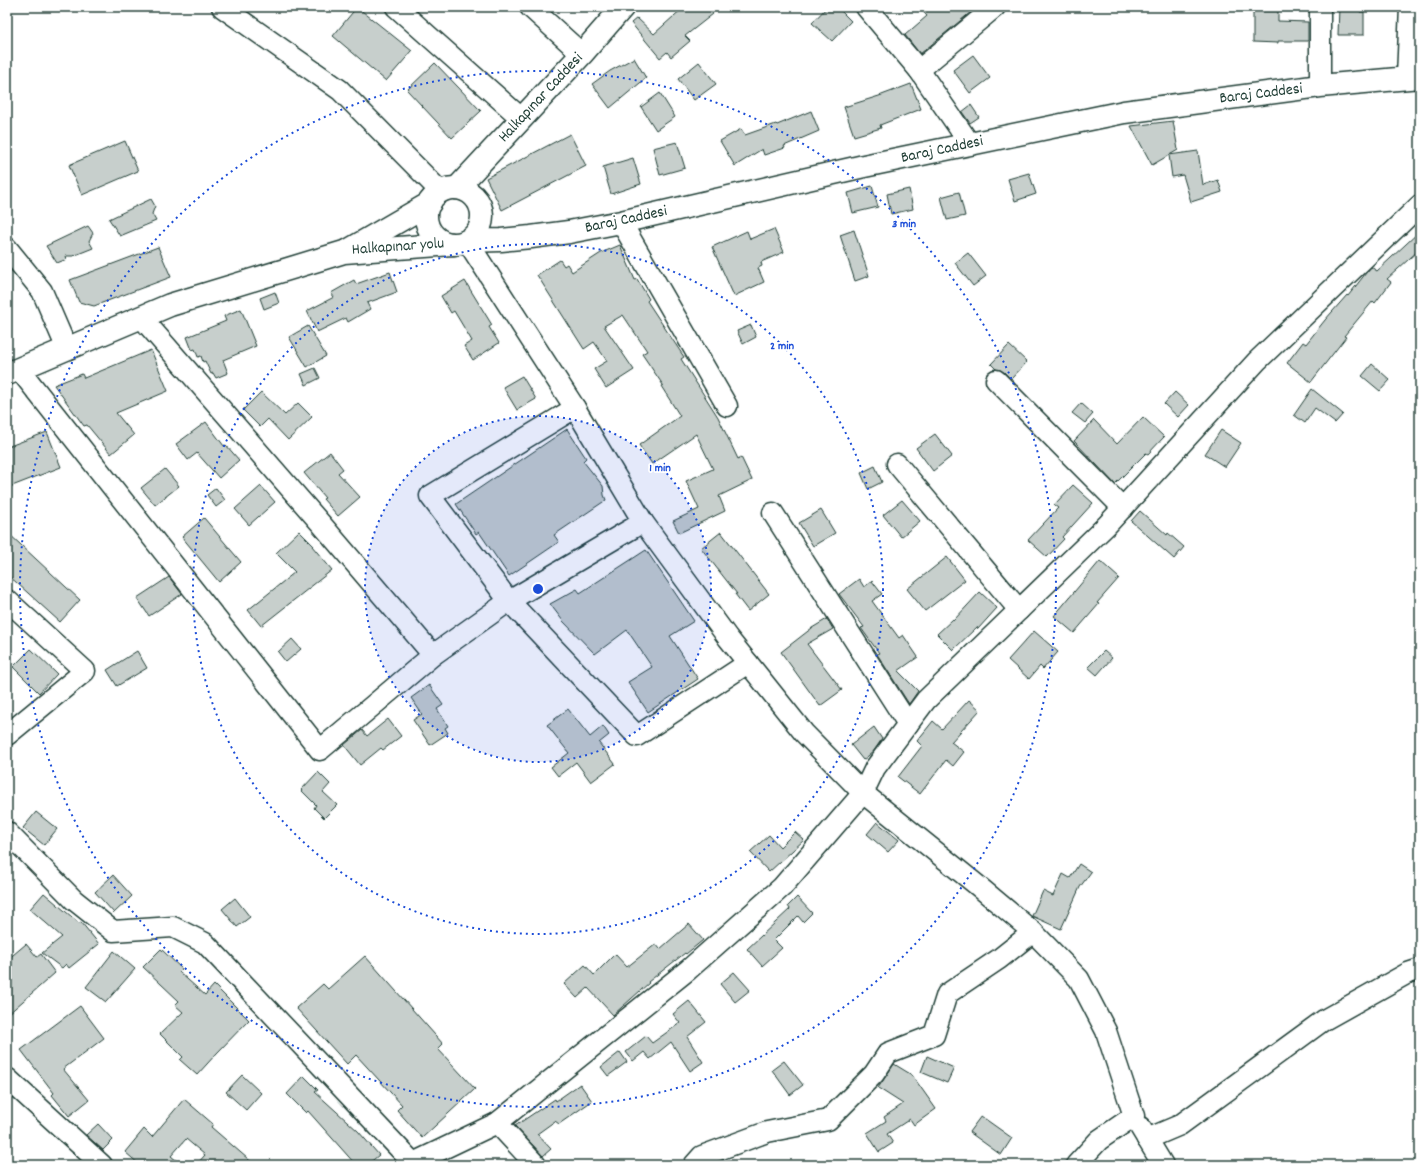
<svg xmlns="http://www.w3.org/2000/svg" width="1427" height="1172" font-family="Dekko,sans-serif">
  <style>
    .building { fill: #c7cfcc; stroke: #1f3d34 }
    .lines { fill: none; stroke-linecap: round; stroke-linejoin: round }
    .minor-casing { stroke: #1f3d34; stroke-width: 23 }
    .major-casing { stroke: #1f3d34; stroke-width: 25 }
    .minor { stroke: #fff; stroke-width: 20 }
    .major { stroke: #fff; stroke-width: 22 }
    .ring { fill: none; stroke: #1d4ed8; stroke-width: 2; stroke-dasharray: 2 4 }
    .labels { text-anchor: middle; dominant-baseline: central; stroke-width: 3.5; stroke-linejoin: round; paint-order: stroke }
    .street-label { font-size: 16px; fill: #1f3d34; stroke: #fff }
    .centre { fill: #1d4ed8; stroke: #fff; stroke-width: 2 }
    .ring-label { font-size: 12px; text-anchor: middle; font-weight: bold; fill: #1d4ed8; stroke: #fff; stroke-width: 3.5; stroke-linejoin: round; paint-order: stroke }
  </style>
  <rect width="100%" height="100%" fill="#fff"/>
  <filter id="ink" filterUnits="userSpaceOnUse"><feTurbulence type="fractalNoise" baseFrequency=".025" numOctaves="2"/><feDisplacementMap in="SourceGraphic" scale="8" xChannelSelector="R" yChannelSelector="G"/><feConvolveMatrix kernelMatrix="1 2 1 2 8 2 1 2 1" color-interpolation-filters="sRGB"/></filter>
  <g filter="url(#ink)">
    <!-- building -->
    <g class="building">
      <path d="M357,7L412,51L386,81L333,36Z"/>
      <path d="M684,7H708L713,14L685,36L690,41L671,57L667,52L660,58L631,23L637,18L654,34Z"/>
      <path d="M827,7H837L851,21L832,41L812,23Z"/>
      <path d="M919,7H977L920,54L905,35L927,16Z"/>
      <path d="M1339,7H1360V12H1364V35H1338Z"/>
      <path d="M1253,11H1278V21L1308,22V41H1278V43L1253,42Z"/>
      <path d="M973,55L990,78L970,93L953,70Z"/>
      <path d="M634,58L646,78L610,108L592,84L610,71Z"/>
      <path d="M699,62L716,84L694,100L678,79Z"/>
      <path d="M435,63L481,111L452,138L407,90Z"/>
      <path d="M911,84L921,109L880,125L881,128L854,136L844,107L879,96Z"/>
      <path d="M660,93L675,117L656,130L641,107Z"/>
      <path d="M971,105L979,117L970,123L962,112Z"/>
      <path d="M811,111L819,131L784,146L785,148L764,155L762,149L735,166L720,141L741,129L745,135L776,124L777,125Z"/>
      <path d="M1173,121L1178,150L1152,165L1131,126Z"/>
      <path d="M570,134L586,166L502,210L486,178Z"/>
      <path d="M125,141L138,171L82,195L69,165Z"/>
      <path d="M677,142L685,168L660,175L653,148Z"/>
      <path d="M1198,151L1203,185L1218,180L1222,192L1191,202L1183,175L1172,177L1169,155Z"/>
      <path d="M633,158L641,184L611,194L603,167Z"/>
      <path d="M1029,173L1036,194L1015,201L1008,179Z"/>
      <path d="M872,186L878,207L853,213L848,193Z"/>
      <path d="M909,189L913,209L891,214L887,194Z"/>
      <path d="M959,192L965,216L947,220L941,197Z"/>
      <path d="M151,199L155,206L152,214L156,221L120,236L109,219Z"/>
      <path d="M88,226L93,233L89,241L93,248L73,256H66L67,259L57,263L46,246Z"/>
      <path d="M774,229L784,252L761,262L762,266L758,268L764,282L734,296L712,247L747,231L750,239Z"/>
      <path d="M854,230L869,276L855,281L840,235Z"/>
      <path d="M1420,231V249L1387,279L1391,282L1375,303L1373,301L1344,336L1346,337L1311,382L1287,363L1303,342L1306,344L1325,320L1347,295L1348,296L1366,273L1371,267L1377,271Z"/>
      <path d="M620,245L635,280L637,279L649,299L647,301L684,357L681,359L718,417L738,459L741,457L752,480L719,496L725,511L679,533L673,521L699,509L686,481L713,469L696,434L652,464L639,445L680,416L661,386L663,385L642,354L647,351L623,315L604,326L634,370L606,388L594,369L607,361L594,342L584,349L537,275L560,260L564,266L567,264L572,272L601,253Z"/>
      <path d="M158,247L171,277L94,306L79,302L70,280Z"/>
      <path d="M968,253L986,276L973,286L955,263Z"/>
      <path d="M390,272L397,292L367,303L370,309L348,322L346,318L317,332L307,311L334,297L331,293L354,280L356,284Z"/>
      <path d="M465,281L492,325L489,327L499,343L473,360L464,346L472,341L454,311L451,313L441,296Z"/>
      <path d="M275,292L279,303L264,309L260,298Z"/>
      <path d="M241,309L256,346L223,360L228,373L216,378L213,373L211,374L205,361L203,362L201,356L198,357L195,349L192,350L187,337L226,321L224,316Z"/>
      <path d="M751,325L756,337L743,344L737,331Z"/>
      <path d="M308,326L326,356L307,367L289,337Z"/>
      <path d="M1009,345L1027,362L1011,379L1004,372L996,369L991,364Z"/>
      <path d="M151,350L168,391L116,413L134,435L111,454L87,425L84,426L54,385L82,374L84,378Z"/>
      <path d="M1372,364L1390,380L1380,391L1362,376Z"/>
      <path d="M315,368L320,378L306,385L301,374Z"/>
      <path d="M522,376L536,399L517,410L503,387Z"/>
      <path d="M1312,389L1343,414L1335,423L1315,408L1305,423L1294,415Z"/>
      <path d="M261,392L285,415L298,403L312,417L288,440L268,419L260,427L243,410Z"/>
      <path d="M1175,392L1189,405L1178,417L1164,404Z"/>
      <path d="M1081,403L1093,414L1085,423L1072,413Z"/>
      <path d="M1143,417L1164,437L1148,454L1146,453L1115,484L1074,441L1094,420L1117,444Z"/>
      <path d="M206,422L224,446L226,445L239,460L219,478L197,453L188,460L176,444Z"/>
      <path d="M567,429L586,458L583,461L603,486L604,495L606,500L554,535L559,542L509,576L479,532L476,534L456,504Z"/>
      <path d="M1221,430L1241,443L1225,467L1205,454Z"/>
      <path d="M47,432L61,467L7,488V447Z"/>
      <path d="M935,434L952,456L933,471L916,448Z"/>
      <path d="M330,452L343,469L338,473L360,497L338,516L323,499L325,498L304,473Z"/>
      <path d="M875,466L882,482L868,489L861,473Z"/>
      <path d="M165,469L179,486L155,505L141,488Z"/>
      <path d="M1073,485L1093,503L1062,537L1064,539L1047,557L1028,540L1058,508L1054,505Z"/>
      <path d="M261,486L275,502L249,525L235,509Z"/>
      <path d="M216,488L225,500L216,507L207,495Z"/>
      <path d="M902,500L920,521L901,537L883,515Z"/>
      <path d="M821,510L835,533L813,546L799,523Z"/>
      <path d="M1140,511L1167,535L1168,533L1184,547L1174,559L1131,521Z"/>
      <path d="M204,518L241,562L219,582L182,537Z"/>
      <path d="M299,531L313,545L312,546L332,570L261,626L248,610L295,572L276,553Z"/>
      <path d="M7,532L80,600L60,622L7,574Z"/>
      <path d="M721,532L769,594L748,611L735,594H737L701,548Z"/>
      <path d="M646,550L694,621L670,636L698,679L648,712L628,682L652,667L627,630L595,654L563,621L550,604L577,589L580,593Z"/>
      <path d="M947,557L965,580L925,611L907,589Z"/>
      <path d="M1100,561L1119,578L1097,603L1099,604L1074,633L1054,616Z"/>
      <path d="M169,577L182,594L149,616L137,598Z"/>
      <path d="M859,579L864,587L872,581L882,594L872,601L899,638L903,635L918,657L898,671L918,691L909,704L877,654L879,653L861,628L864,627L839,594Z"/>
      <path d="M980,592L997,608L978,629L977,627L953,650L937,634L953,619L954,620Z"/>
      <path d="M827,619L833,629L807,644L842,690L820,706L781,652L812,628Z"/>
      <path d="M1034,631L1058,652L1043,669L1040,666L1029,679L1008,660Z"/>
      <path d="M292,639L301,649L286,662L278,652Z"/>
      <path d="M31,649L57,674L39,693L13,667Z"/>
      <path d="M137,651L147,668L117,686L107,670Z"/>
      <path d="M1104,651L1112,658L1097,675L1088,667Z"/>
      <path d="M429,685L443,705L437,709L448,726L445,728L448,733L430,745L413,720L422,714L411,698Z"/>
      <path d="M969,700L980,710L951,742L964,752L953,766L946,760L920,794L898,777L922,746L917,741L933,721L942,729Z"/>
      <path d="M568,709L590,737L603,726L609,735L599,743L615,764L591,782L576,762L558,776L551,767L569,753L547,725Z"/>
      <path d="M388,719L401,736L383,750L381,748L360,765L344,745L362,730L367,736Z"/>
      <path d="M874,727L882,739L873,752L863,760L851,745Z"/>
      <path d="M318,772L330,784L323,792L337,805L324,818L314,808L316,805L301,790Z"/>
      <path d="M36,812L57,829L44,845L23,828Z"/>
      <path d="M877,822L899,840L888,852L867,834Z"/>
      <path d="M795,832L804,840L769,872L750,852L769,835L780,847Z"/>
      <path d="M1079,864L1091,872L1080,887L1061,929L1032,916L1043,891L1053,896L1063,874L1070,878Z"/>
      <path d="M113,875L132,896L114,913L95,892Z"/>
      <path d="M44,893L79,923L81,922L99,944L69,968L66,964L62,968L42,953L62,937L30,909Z"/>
      <path d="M797,897L812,913L803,922L798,916L774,940L782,948L762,966L747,949L790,909L788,906Z"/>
      <path d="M235,898L250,917L237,927L222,909Z"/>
      <path d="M689,924L703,940L686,954L685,953L648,982L649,983L613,1015L588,988L577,998L564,984L585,965L594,975L615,954L627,967L656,944L660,949Z"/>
      <path d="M26,944L37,957L41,954L55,973L7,1015V960Z"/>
      <path d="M161,949L182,969L179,972L205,995L214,985L249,1020L217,1053L197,1075L180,1060L183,1057L160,1034L183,1012L175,1005L179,1001L143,967Z"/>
      <path d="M114,951L135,969L106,1002L86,987Z"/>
      <path d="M365,956L443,1044L438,1049L475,1089L422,1138L397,1110L402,1105L356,1055L347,1064L296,1008L323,984L328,989Z"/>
      <path d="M734,972L750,990L735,1002L720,984Z"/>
      <path d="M689,1001L706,1022L687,1037L703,1062L690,1071L671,1042L650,1059L644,1052L633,1061L626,1052L646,1036L652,1043L680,1023L673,1014Z"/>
      <path d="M80,1006L104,1038L63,1069L89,1100L69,1116L52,1095L54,1093L21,1050Z"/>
      <path d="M620,1052L627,1062L608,1076L601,1067Z"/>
      <path d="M927,1056L954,1068L947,1083L921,1072Z"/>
      <path d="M784,1061L803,1085L790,1095L772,1070Z"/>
      <path d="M894,1064L912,1075L936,1109L914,1125L910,1119L887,1134L893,1143L879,1152L867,1133L886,1121L884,1117L903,1104L878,1088Z"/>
      <path d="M242,1075L261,1093L246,1110L226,1092Z"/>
      <path d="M304,1076L318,1090L315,1092L358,1131L379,1155L367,1165H356L308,1111L306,1113L287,1094Z"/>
      <path d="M580,1084L592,1101L559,1124L555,1121L537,1134L551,1149L543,1156L515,1126L555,1099L556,1101Z"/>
      <path d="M184,1099L213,1124L211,1127L255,1165H196L205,1155L186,1139L171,1156L182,1165H140L125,1152L144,1129L152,1137Z"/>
      <path d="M981,1116L1012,1138L1001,1155L969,1132Z"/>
      <path d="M98,1124L113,1140L103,1150L86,1135Z"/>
    </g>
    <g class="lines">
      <defs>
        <g id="minor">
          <path d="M222,7L340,90L441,192"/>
          <path d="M396,7L521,118"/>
          <path d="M530,7L582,54"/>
          <path d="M866,7L919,70L970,144"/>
          <path d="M1320,7V86"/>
          <path d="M919,70L995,7"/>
          <path d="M1407,77L1410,7"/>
          <path d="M621,222L727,406"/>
          <path d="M467,241L575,408L643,522L728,638L804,733L863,793L977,885L1033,932L1079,979L1106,1031L1134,1116L1099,1140L1076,1165"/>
          <path d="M7,248L42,291L67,349"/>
          <path d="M141,317L323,526L433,655"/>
          <path d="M19,369L320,750L433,655L509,601L643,522"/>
          <path d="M996,380L1123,508"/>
          <path d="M575,408L430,496L509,601L637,736L748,663"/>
          <path d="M897,464L1019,610"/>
          <path d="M773,513L908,724"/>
          <path d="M7,600L85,671L7,735"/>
          <path d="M7,832L74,900L113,931L173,927L205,943L413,1163"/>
          <path d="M7,1078L102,1165"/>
          <path d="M497,1123L536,1165"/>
          <path d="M1140,1127L1163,1165"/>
          <path d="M1147,1139L1180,1125L1324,1020L1408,973L1420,969"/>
          <path d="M409,1165L497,1123L688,970L782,887L863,793L875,768L926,700L1107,525L1257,361L1420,205"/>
          <path d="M694,1165L702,1156L767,1132L828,1120L874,1074L888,1053L934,1035L947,994L999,959L1033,932"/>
        </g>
        <g id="major">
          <path d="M457,188L582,54L623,7"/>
          <circle cx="454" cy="216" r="28"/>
          <path d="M467,241L501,240L531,237L569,232L621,222L864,166L1124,112L1320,86L1420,77"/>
          <path d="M349,250L430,203"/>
          <path d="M7,374L170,305L344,252L452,244"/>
        </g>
      </defs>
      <!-- minor casing -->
      <use href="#minor" class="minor-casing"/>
      <!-- major casing -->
      <use href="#major" class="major-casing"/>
      <!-- minor -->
      <use href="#minor" class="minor"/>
      <!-- major -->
      <use href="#major" class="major"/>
    </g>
  </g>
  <!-- distance rings -->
  <circle cx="538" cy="589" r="173" fill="#1d4ed8" fill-opacity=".12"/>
  <g class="ring">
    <circle cx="538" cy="589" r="173"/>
    <circle cx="538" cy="589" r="345"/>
    <circle cx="538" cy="589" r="518"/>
  </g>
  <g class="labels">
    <!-- street labels -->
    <g class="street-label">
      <text transform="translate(1261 94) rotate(-7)">Baraj Caddesi</text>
      <text transform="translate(541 98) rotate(-47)">Halkapınar Caddesi</text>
      <text transform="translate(942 150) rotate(-12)">Baraj Caddesi</text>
      <text transform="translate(626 220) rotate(-12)">Baraj Caddesi</text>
      <text transform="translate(398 247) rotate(-4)">Halkapınar yolu</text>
    </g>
  </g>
  <circle cx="538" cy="589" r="6" class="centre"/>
  <g class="ring-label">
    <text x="904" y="227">3 min</text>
    <text x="782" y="349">2 min</text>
    <text x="660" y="471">1 min</text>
  </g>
  <!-- margin -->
  <rect width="1427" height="1172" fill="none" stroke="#fff" stroke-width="24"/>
  <rect x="12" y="12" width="1403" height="1148" fill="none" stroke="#1f3d34" stroke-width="1.5" filter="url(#ink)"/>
</svg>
